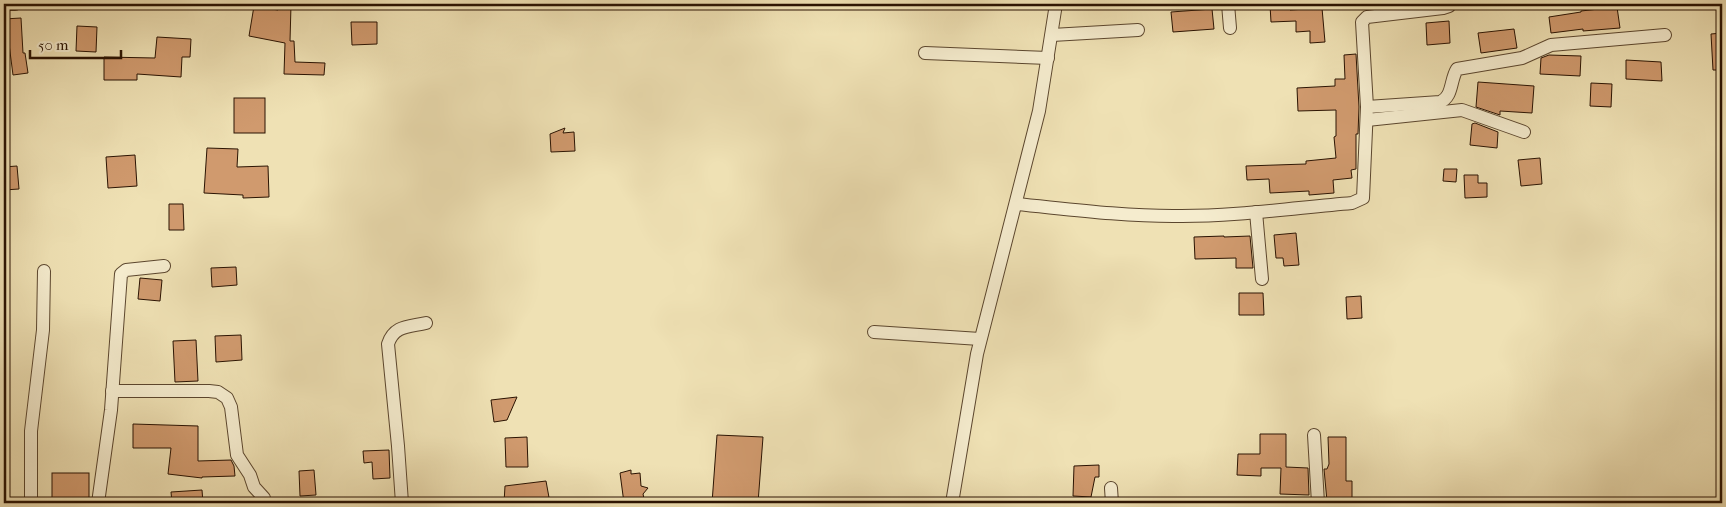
<svg xmlns="http://www.w3.org/2000/svg" width="1726" height="507" font-family="'IM FELL French Canon',serif">
  <style>
    .building { fill: #d09a6e; stroke: #2a1302 }
    .lines { fill: none; stroke-linecap: round; stroke-linejoin: round }
    .street-casing { stroke: #5b462e; stroke-width: 14 }
    .street { stroke: #f5ecce; stroke-width: 12 }
  </style>
  <rect width="100%" height="100%" fill="#efe1b4"/>
  <filter id="stains"><feTurbulence type="fractalNoise" baseFrequency=".004" numOctaves="4"/><feColorMatrix values="0 0 0 0 .2 0 0 0 0 .09 0 0 0 0 .02 0 0 0 .5 -.17"/></filter>
  <radialGradient id="worn" r=".72"><stop offset=".6" stop-color="#630" stop-opacity="0"/><stop offset="1" stop-color="#630" stop-opacity=".3"/></radialGradient>
  <!-- building -->
  <g class="building">
    <path d="M1289,4L1290,10L1322,8L1325,42L1310,43V31L1296,32V21L1271,22L1270,5Z"/>
    <path d="M278,5H291L290,41H294L295,62L325,63L324,75L284,74L285,43L249,36L254,6L278,10Z"/>
    <path d="M1617,7L1620,28L1583,31V29L1551,33L1549,17L1581,12V11Z"/>
    <path d="M1212,9L1214,29L1173,32L1171,12Z"/>
    <path d="M21,18L23,53H25L28,73L13,75L9,44H4V19Z"/>
    <path d="M1449,21L1450,43L1427,45L1426,23Z"/>
    <path d="M351,22H377V44L352,45Z"/>
    <path d="M77,26L97,27L96,52L76,51Z"/>
    <path d="M1514,29L1517,48L1481,53L1478,33Z"/>
    <path d="M1722,33V70H1713L1711,34Z"/>
    <path d="M157,37L191,39L190,57H182L181,77L137,74V80H104V57L155,58Z"/>
    <path d="M1356,54L1359,107L1358,134H1356V169L1351,170L1352,178L1333,180L1334,193L1309,195V191L1270,193L1269,179L1247,180L1246,166L1306,164V161L1336,158L1334,137L1336,136V110L1298,111L1297,88L1335,86V79H1345L1344,55Z"/>
    <path d="M1549,55L1581,56L1580,76L1540,74L1541,58Z"/>
    <path d="M1626,60L1661,62L1662,81L1626,79Z"/>
    <path d="M1478,82L1534,86L1532,113L1500,111V115L1476,107Z"/>
    <path d="M1591,83L1612,84L1611,107L1590,106Z"/>
    <rect x="234" y="98" width="31" height="35"/>
    <path d="M1475,123L1498,132L1497,148L1470,145L1472,124Z"/>
    <path d="M565,128L563,133L574,132L575,151L551,152L550,134Z"/>
    <path d="M207,148L238,149L237,167L268,166L269,197L243,198V195L204,193Z"/>
    <path d="M135,155L137,186L108,188L106,157Z"/>
    <path d="M1540,158L1542,184L1521,186L1518,160Z"/>
    <path d="M17,166L19,189L4,190V167Z"/>
    <path d="M1444,169H1457L1456,182L1443,181Z"/>
    <path d="M1464,175H1478V183H1487V197L1465,198Z"/>
    <path d="M169,204H183L184,230H169Z"/>
    <path d="M1296,233L1299,265L1284,266L1283,258H1276L1274,235Z"/>
    <path d="M1224,236V237L1250,236L1253,268H1236V258L1195,259L1194,237Z"/>
    <path d="M236,267L237,285L212,287L211,268Z"/>
    <path d="M140,278L162,280L160,301L138,299Z"/>
    <path d="M1239,293H1263L1264,315H1239Z"/>
    <path d="M1361,296L1362,318L1347,319L1346,297Z"/>
    <path d="M241,335L242,360L216,362L215,336Z"/>
    <path d="M196,340L198,381L175,382L173,341Z"/>
    <path d="M517,397L507,420L494,422L491,400Z"/>
    <path d="M133,424L198,426V461L231,460L234,466L235,476L202,477V478L168,474L171,448H133Z"/>
    <path d="M1260,434H1286V467L1308,468L1309,495L1280,494L1281,468H1261V476L1237,475L1238,454H1260Z"/>
    <path d="M717,435L763,437L758,503H712Z"/>
    <path d="M527,437L528,467H506L505,438Z"/>
    <path d="M1328,437H1346V481H1352V501H1327L1324,469H1327L1329,464Z"/>
    <path d="M389,450L390,478L373,479L372,462L364,463L363,451Z"/>
    <path d="M1099,465V477H1095L1091,497L1073,496L1074,466Z"/>
    <path d="M314,470L316,495L300,496L299,471Z"/>
    <path d="M631,470V474L640,473L641,486L648,488L643,494L645,503H624L620,473Z"/>
    <rect x="52" y="473" width="37" height="30"/>
    <path d="M546,481L550,503H504L505,486Z"/>
    <path d="M202,490L203,503H172L171,492Z"/>
  </g>
  <g class="lines">
    <defs>
      <g id="street">
        <path d="M4,4H15"/>
        <path d="M1228,4L1230,28"/>
        <path d="M1052,35L1138,30"/>
        <path d="M925,53L1048,58"/>
        <path d="M1367,107L1362,22L1367,17L1443,8L1449,6V4"/>
        <path d="M1367,120L1462,110L1524,132"/>
        <path d="M1016,204C1068,209 1121,216 1173,216C1232,217 1293,208 1352,203L1363,198L1367,107L1440,102C1453,97 1450,80 1457,69L1522,58L1551,45L1665,35"/>
        <path d="M1256,212L1262,279"/>
        <path d="M874,332L980,339"/>
        <path d="M112,391H209L218,392L227,398L231,407L237,455L250,475L254,487L264,498"/>
        <path d="M1314,435L1318,503"/>
        <path d="M1111,488L1112,503"/>
        <path d="M31,503V431L43,330L44,271"/>
        <path d="M98,503L111,410L121,274L126,270L164,266"/>
        <path d="M402,503L398,446L388,344C394,325 409,327 426,323"/>
        <path d="M952,503L977,354L1039,111L1056,4"/>
      </g>
    </defs>
    <!-- street casing -->
    <use href="#street" class="street-casing"/>
    <!-- street -->
    <use href="#street" class="street"/>
  </g>
  <!-- margin -->
  <rect width="1726" height="507" fill="none" stroke="#efe1b4" stroke-width="20"/>
  <rect x="5" y="5" width="1716" height="497" fill="none" stroke="#2a1302" stroke-width="2.5"/>
  <rect x="10" y="10" width="1706" height="487" fill="none" stroke="#2a1302"/>
  <!-- scale -->
  <path d="M30 50v8h91v-8" fill="none" stroke="#2a1302" stroke-width="2.5"/>
  <text x="38" y="50" font-size="15" fill="#2a1302" stroke="#f5ecce" stroke-width="4" paint-order="stroke">50 m</text>
  <rect width="100%" height="100%" filter="url(#stains)"/>
  <rect width="100%" height="100%" fill="url(#worn)"/>
</svg>
